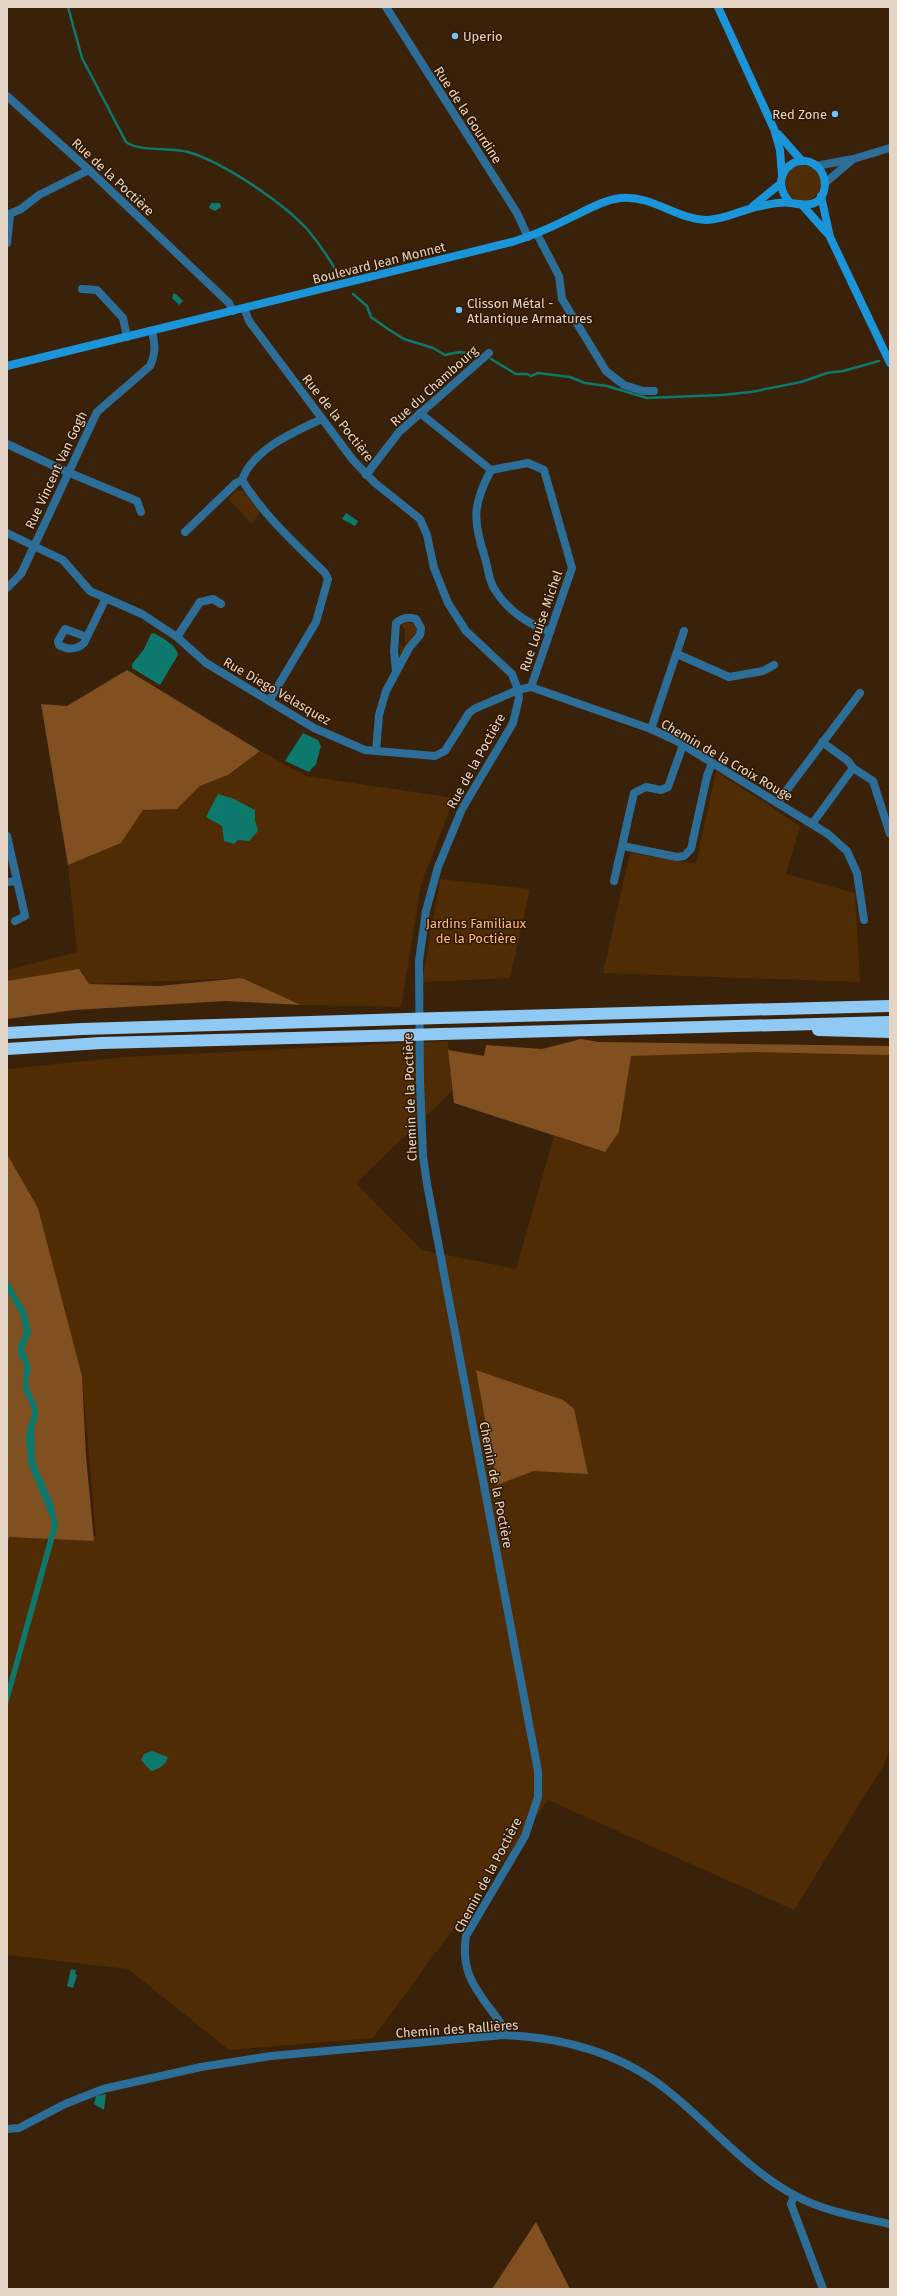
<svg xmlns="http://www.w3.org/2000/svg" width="897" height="2296" font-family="'Fira Sans',sans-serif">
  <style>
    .green { fill: #502c04 }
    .forest { fill: #815021 }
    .water { fill: #0c796c }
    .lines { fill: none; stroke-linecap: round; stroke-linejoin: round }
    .stream { stroke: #0c796c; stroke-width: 2.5 }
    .street { stroke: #2d6e99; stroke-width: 8 }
    .secondary { stroke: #1a95da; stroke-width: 8 }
    .highway { stroke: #90c9f3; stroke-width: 12 }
    .highway-bridge { stroke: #90c9f3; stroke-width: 12 }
    .poi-dot { fill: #75c0f6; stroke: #2f1802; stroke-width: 1.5 }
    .labels { text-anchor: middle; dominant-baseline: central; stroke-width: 3; stroke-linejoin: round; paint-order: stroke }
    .poi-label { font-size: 13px; fill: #e5d5c7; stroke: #2f1802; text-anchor: start }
    .street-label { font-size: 13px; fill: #e5d5c7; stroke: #2f1802 }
    .park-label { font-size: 13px; fill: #feba80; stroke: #2f1802 }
  </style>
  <rect width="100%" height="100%" fill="#3a210a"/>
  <!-- green -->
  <g class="green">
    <circle cx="803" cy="183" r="18"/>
    <path d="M237,490L244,491L260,512L252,524L228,499Z"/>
    <path d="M405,622L415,624L417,633L400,654L399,643L403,647L405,646V630L401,625Z"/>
    <path d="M260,751L306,776L454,798L421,885L401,1007L301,1005L242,978L89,984L7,981V970L77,952L68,865L121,843L143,810L177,809L200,786L228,775Z"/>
    <path d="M716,771L800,826L786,874L855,893L860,982L603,973L630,853L696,864Z"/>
    <path d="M440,879L530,889L510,978L422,982Z"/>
    <path d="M448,1041L452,1091L356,1183L422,1250L516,1269L554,1136L605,1152L619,1132L631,1056L769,1045L890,1051V1749L883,1766L794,1910L548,1800L373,2038L229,2050L128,1969L7,1955V1545L9,1537L96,1536L82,1376L38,1208L7,1154V1069L125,1057Z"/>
  </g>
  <!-- forest -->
  <g class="forest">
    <path d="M127,670L260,751L228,775L200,786L177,809L143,810L121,843L68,865L41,704L67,706Z"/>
    <path d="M79,969L89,984L159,986L242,978L301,1005L226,1001L74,1010L7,1019V981Z"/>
    <path d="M581,1039L599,1042L890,1046V1055L755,1052L631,1056L619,1132L605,1152L454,1103L448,1050L484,1056L486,1045L542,1049Z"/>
    <path d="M7,1154L38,1208L82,1376L86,1457L94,1541L9,1537L7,1545Z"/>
    <path d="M476,1370L563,1400L574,1409L588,1474L534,1471L497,1485Z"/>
    <path d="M536,2222L570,2289H492Z"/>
  </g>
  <!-- water -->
  <g class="water">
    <path d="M211,203H220L221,207L215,211L209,208Z"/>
    <path d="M173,294H176L183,301L179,305L172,298Z"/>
    <path d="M346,513L358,521L355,526L342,519Z"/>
    <path d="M154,633C162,638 177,645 178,655L160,685L132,668V664L144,649L151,634Z"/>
    <path d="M303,733L318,740L321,746L316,764L309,772L285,761Z"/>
    <path d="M218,794L234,799L255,810V820L258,831L249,841L238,840L234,844L224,841L222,826L206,817Z"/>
    <path d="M7,1279L26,1311L31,1332L24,1349L31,1368L28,1380L29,1388L37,1407L38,1416L34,1428L35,1462L53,1503L58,1526L7,1708V1688L51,1529V1519L28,1463L26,1441L27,1428L32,1416V1409L23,1389L24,1363L18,1356V1346L24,1332L20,1314L7,1291Z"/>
    <path d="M152,1751L168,1757C166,1765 159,1769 151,1771L141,1760L144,1754Z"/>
    <path d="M71,1969L76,1970L75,1974L77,1975L73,1988L67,1986Z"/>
    <path d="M106,2094L104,2110L94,2104L96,2096Z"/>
  </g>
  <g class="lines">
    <!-- stream -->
    <g class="stream">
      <path d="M68,7L82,58L126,142C139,152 171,147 188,152C223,162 282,202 307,229C319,243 329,258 338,274"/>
      <path d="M353,294L367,306L371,317L388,329L404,339L433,348L445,355L459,352L477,354"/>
      <path d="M491,359L516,374H527L531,376L538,373L570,377L585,383L607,386L647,398L722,395L751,392L801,382L827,373L843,371L879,361"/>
    </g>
    <!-- street -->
    <g class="street">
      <path d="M386,7L517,213L528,237"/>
      <path d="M7,96L89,170L229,303L233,311"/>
      <path d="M816,166L853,159L890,148"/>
      <path d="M825,183L852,160"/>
      <path d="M7,215L21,209L39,195L89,170"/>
      <path d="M537,234L559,276L562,299L606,371L624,385L643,391H654"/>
      <path d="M7,243L10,215"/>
      <path d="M82,289L97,290L123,318L127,337"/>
      <path d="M244,308L249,321L353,460L375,483L420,519L427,535L434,568L448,603L466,631L512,674L518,690L519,698L513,723L462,809L438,867L426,911L419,961L420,1081L423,1156L427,1184L538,1771V1797L525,1836L466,1936C461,1968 472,1985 491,2010C497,2018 504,2026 504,2035"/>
      <path d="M420,413L491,470L528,463L544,470L572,568L531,687"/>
      <path d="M7,444L65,471L137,501L141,512"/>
      <path d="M491,470C472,505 473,521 485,558C488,568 489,582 495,590C508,611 528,624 550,632"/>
      <path d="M366,475L399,432L489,353"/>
      <path d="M242,480C264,516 296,544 325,573L328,579L316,622L269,701"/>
      <path d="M185,532L236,483L242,480C253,449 294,432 322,419"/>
      <path d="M7,533L63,560L90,591L142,614L177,637L206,663L314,728L365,750L435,756L445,751L469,713L474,709L518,690L531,687L651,729L675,740L828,834L847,851L857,873L864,920"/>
      <path d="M7,588L21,574L97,412L150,366C156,353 155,344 152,331"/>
      <path d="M87,637L65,629L58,641L59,645C67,650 77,650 84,643L106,598"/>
      <path d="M177,637L200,602L213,599L221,604"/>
      <path d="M677,654L729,677L763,671L774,665"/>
      <path d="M651,729L684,631"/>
      <path d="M822,742L848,761L853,768L873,781L890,834"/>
      <path d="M376,751L379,715L386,691L409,648L420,635L421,628L416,619C408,616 402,618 396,623L394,651L396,671"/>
      <path d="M777,803L860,693"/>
      <path d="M812,824L853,768"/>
      <path d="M7,836L25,916L15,921"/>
      <path d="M623,846L677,857L684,856L691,849L707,776L712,763"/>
      <path d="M614,881L634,793L646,787L661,790L668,787L683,745"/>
      <path d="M7,882L17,881"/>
      <path d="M7,2129L19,2128L65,2104L103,2089L201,2067L271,2056L504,2035C563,2037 623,2054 668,2091C711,2125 746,2169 794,2195C823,2211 858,2217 890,2224"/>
      <path d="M794,2195L791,2204L823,2289"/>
    </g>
    <!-- secondary -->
    <g class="secondary">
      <path d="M718,7L774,129L780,150L782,175"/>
      <path d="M778,134L802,161"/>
      <path d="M821,196L830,237L890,363"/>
      <path d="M753,206L780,184"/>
      <path d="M803,206L828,234"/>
      <path d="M7,366L512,242C532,236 550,228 568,219C585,211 603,200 621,198C652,195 676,219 706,220C725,220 742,209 761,206C770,204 783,201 791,203C807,206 823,207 825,185C825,178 822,171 817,166C794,148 766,180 791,203"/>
    </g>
    <!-- highway -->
    <g class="highway">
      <path d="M440,1018L890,1006"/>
      <path d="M818,1030L890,1032"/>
      <path d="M7,1033L82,1029L406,1019"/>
      <path d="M441,1034L890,1022"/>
      <path d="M7,1049L101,1043L407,1035"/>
    </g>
    <!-- highway-bridge -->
    <g class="highway-bridge">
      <path d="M406,1019L440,1018"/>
      <path d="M407,1035L441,1034"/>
    </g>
  </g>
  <!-- markers -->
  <g class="poi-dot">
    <circle cx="455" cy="36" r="4"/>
    <circle cx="835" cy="114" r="4"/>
    <circle cx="459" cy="310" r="4"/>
  </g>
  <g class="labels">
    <!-- poi labels -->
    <g class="poi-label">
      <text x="463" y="36">Uperio</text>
      <text x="827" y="114" text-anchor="end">Red Zone</text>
      <text x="467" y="303">Clisson Métal -<tspan x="467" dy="15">Atlantique Armatures</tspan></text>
    </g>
    <!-- street labels -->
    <g class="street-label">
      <text transform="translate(468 115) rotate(57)">Rue de la Gourdine</text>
      <text transform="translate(113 177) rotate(43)">Rue de la Poctière</text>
      <text transform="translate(379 263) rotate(-14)">Boulevard Jean Monnet</text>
      <text transform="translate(434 386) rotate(-42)">Rue du Chambourg</text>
      <text transform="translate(338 418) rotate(52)">Rue de la Poctière</text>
      <text transform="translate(56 470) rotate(-65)">Rue Vincent Van Gogh</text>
      <text transform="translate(541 621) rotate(-71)">Rue Louise Michel</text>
      <text transform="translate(277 691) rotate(30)">Rue Diego Velasquez</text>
      <text transform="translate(727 760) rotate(30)">Chemin de la Croix Rouge</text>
      <text transform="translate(476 761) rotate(-61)">Rue de la Poctière</text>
      <text transform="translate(410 1097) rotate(-92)">Chemin de la Poctière</text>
      <text transform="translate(496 1485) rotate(79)">Chemin de la Poctière</text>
      <text transform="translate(488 1875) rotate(-62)">Chemin de la Poctière</text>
      <text transform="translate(457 2029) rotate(-4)">Chemin des Rallières</text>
    </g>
    <!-- park labels -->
    <g class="park-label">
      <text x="476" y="923">Jardins Familiaux<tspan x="476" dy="15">de la Poctière</tspan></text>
    </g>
  </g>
  <!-- border -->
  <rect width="897" height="2296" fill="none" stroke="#e5d5c7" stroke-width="16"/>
</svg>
